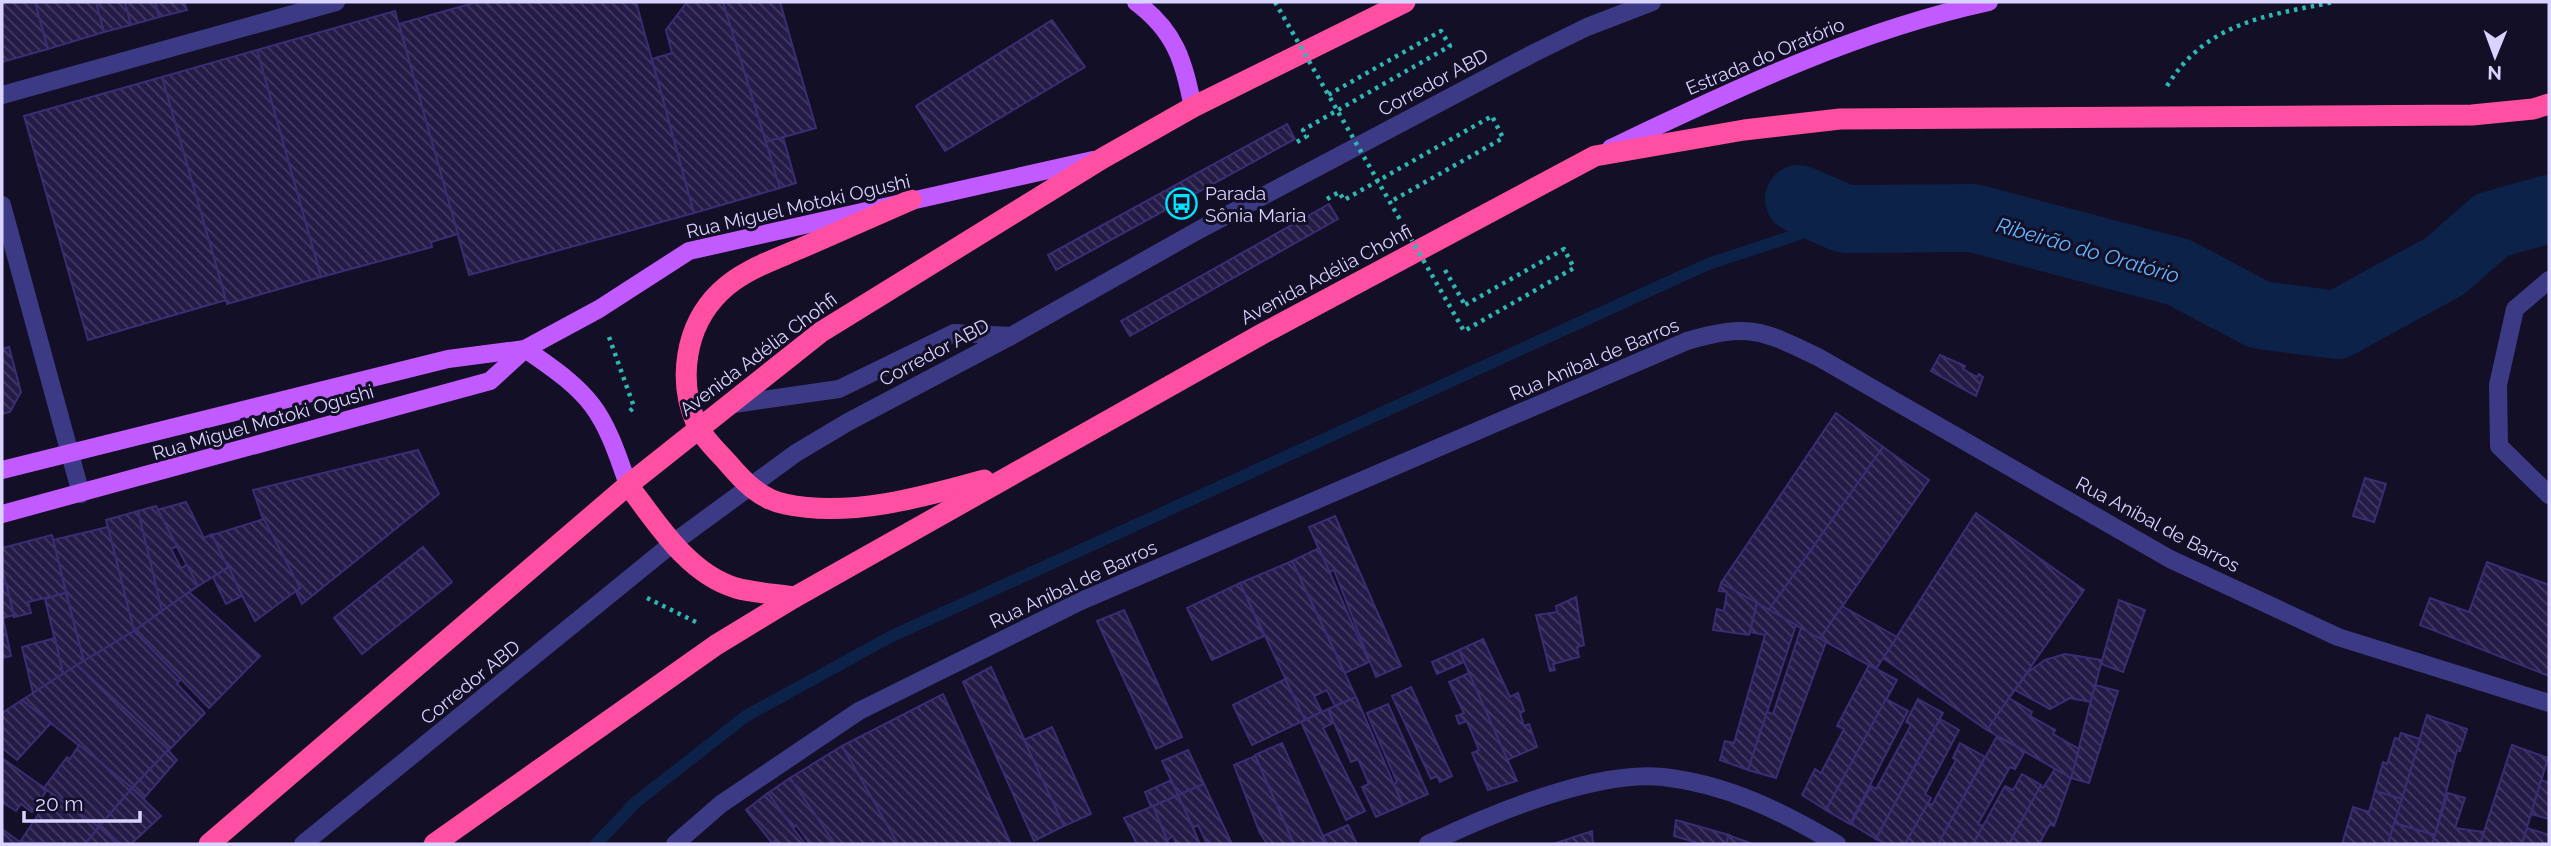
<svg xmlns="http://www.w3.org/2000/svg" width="2551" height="846" font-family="Raleway,sans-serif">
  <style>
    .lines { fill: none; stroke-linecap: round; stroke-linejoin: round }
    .stream { stroke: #0c2248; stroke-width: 12 }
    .river { stroke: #0c2248; stroke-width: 68 }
    .building { fill: url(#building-back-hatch); stroke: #3b2d73; stroke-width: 2 }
    .path { stroke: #2fb8b0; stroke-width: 4.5; stroke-dasharray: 3.5 5; stroke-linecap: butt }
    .minor { stroke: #3d3a85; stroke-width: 18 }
    .major { stroke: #c25bff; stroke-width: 18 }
    .highway { stroke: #ff4fa3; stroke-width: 21 }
    .path-bridge { stroke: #2fb8b0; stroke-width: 4.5; stroke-dasharray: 3.5 5; stroke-linecap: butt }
    .labels { text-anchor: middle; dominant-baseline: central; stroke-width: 6; stroke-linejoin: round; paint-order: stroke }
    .street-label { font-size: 19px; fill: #d9d4ff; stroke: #130f26 }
    .poi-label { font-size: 19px; fill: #d9d4ff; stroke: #130f26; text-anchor: start }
    .water-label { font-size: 21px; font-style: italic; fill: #62b6ff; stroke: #130f26 }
  </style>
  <defs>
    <pattern id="building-back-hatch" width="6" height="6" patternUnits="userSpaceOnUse" patternTransform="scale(1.75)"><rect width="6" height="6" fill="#241b47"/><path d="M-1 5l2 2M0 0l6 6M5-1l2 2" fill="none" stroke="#433b63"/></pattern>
  </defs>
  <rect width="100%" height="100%" fill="#130f26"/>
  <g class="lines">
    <!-- stream -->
    <path class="stream" d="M596,844L636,802L746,716L890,637L1708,264L1845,219"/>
    <!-- river -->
    <path class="river" d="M1799,199L1845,219L1973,218L2178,272L2260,315L2337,325L2445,266L2492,225L2549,209"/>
  </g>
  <!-- building -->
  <g class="building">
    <path d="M2,2H35L48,49L2,62Z"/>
    <path d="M35,2H96L104,32L48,49Z"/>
    <path d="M102,2H125L131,25L104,32L97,6Z"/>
    <path d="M125,2H155L159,17L131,25Z"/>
    <path d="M155,2H184L187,10L159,17Z"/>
    <path d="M477,2H636L694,213L469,275L399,24Z"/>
    <path d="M687,2H723L780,188L694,213L652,59L672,53L666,30Z"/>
    <path d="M723,2H780L816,128L766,142Z"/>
    <path d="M395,11L458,234L431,242L432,247L321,277L257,50Z"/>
    <path d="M1052,20L1085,67L945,151L916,106Z"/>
    <path d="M257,50L321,277L227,304L162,77Z"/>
    <path d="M162,77L226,300L88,340L24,116Z"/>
    <path d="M1287,124L1295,139L1056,270L1048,255Z"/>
    <path d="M783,137L796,183L780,188L766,142Z"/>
    <path d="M1329,204L1338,219L1130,336L1121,321Z"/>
    <path d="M9,347L21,392L10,412L2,414V349Z"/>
    <path d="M1940,355L1965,366L1963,369L1977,377L1979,374L1983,377L1976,396L1931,371Z"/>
    <path d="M1836,413L1883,447L1769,610L1721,583Z"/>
    <path d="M1883,447L1929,480L1820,639L1769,610Z"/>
    <path d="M418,450L439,494L302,604L296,592L300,588L263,519L253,490Z"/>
    <path d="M2365,478L2386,484L2374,522L2353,516Z"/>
    <path d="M186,502L204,538L212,534L229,567L198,586L157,510Z"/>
    <path d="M156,506L177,546L171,549L181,568L187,565L198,586L162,611L138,511Z"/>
    <path d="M138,511L162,611L134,631L106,520Z"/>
    <path d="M1976,513L2084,590L1987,730L1883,658Z"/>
    <path d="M1335,516L1401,666L1376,677L1334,570L1329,572L1309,527Z"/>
    <path d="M264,519L300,588L255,621L212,535Z"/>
    <path d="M108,527L134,631L84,662L53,540Z"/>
    <path d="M52,535L66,593L28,602L31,613L14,617L2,568V548Z"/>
    <path d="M423,547L452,582L362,654L334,618Z"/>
    <path d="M1319,548L1369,662L1345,673L1292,561Z"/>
    <path d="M1292,561L1356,697L1335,706L1327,690L1314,696L1322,712L1305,720L1240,583Z"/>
    <path d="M2487,562L2549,585V676L2420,625L2430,598L2469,612Z"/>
    <path d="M229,567L242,596L226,604L213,577Z"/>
    <path d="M6,583L14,615L3,618L11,656L2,658V584Z"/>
    <path d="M1240,583L1264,636L1212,660L1187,608Z"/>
    <path d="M1721,583L1757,603L1749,635L1713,630L1717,609L1724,611L1727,592L1719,591Z"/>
    <path d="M189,592L260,656L209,708L134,631Z"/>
    <path d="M66,593L84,662L63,674L45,599Z"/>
    <path d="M1576,597L1584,645L1577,647L1579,657L1553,664L1555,670L1550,671L1536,615L1557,612L1556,606Z"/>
    <path d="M2119,600L2145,610L2123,672L2101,664Z"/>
    <path d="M1757,603L1796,625L1748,770L1720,760L1725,741L1734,743L1765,635L1750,632Z"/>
    <path d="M1842,606L1897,637L1876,669L1820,639Z"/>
    <path d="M1124,610L1182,737L1156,749L1097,621Z"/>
    <path d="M1801,628L1826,642L1776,778L1748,770L1767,712L1773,714Z"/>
    <path d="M134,631L181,679L177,684L205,713L169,750L77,665Z"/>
    <path d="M55,638L63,674L33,693L22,647Z"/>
    <path d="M1483,639L1510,697L1518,693L1524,711L1520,713L1524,726L1529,724L1537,747L1507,760L1459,650Z"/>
    <path d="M1459,650L1464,662L1437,674L1432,662Z"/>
    <path d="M2065,654L2102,660L2091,702L2070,698L2050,709L2015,690L2028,672L2045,660Z"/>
    <path d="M77,665L169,750L132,788L22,700Z"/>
    <path d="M1869,665L1897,680L1826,810L1802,795L1815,769L1821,773L1844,729L1837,726Z"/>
    <path d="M991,667L1064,826L1034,841L963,682Z"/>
    <path d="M1469,673L1517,781L1488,790L1472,753L1479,750L1467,721L1459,724L1456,716L1464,713L1449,682Z"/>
    <path d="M1285,679L1305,720L1252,745L1233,705Z"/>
    <path d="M2095,685L2118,691L2089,783L2071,778Z"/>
    <path d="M1411,687L1452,776L1440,782L1437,776L1431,779L1392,696Z"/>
    <path d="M943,694L1011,844H898L842,746Z"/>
    <path d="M1356,697L1403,805L1376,817L1362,787L1369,784L1358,759L1351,762L1328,709Z"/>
    <path d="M2009,698L2032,712L2030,716L2055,730L2053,734L2079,749L2071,778L1987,730Z"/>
    <path d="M1886,699L1908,711L1850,824L1826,810Z"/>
    <path d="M1918,699L1943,713L1876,839L1851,824L1871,786L1876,789L1911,725L1906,722Z"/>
    <path d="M22,700L51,723L17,760L2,748V713Z"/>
    <path d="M1388,704L1428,794L1403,805L1394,784L1397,782L1367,713Z"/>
    <path d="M1328,709L1333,723L1323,728L1365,811L1346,820L1301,722Z"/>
    <path d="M2427,715L2467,729L2460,751L2457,750L2435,835L2394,823Z"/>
    <path d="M1940,719L1959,730L1925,794L1931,798L1905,844H1887L1876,839Z"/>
    <path d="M1052,727L1091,814L1064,826L1024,740Z"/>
    <path d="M2401,733L2420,739L2402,799L2375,791L2383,762L2387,764L2395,738L2399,739Z"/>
    <path d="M1997,736L2025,751L2015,769L2010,767L1978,824L1983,826L1973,844H1938Z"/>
    <path d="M1282,743L1323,836L1326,842L1294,844L1255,755Z"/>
    <path d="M1960,743L1985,757L1938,844H1905L1928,803L1932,805L1956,760L1953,758Z"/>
    <path d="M79,745L132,788L99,827L44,788L67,757L70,759Z"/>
    <path d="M2512,745L2548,758L2522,844H2480Z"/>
    <path d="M842,746L898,844H835L790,778Z"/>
    <path d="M168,750L177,760L144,798L132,788Z"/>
    <path d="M1188,750L1204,784L1178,795L1162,761Z"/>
    <path d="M1255,756L1294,844H1267L1259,831L1234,765Z"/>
    <path d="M2,758L47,790L32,812L21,804L16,811L2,802Z"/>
    <path d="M2055,769L2071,778L2054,826L2050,824L2039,844H2009L2040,786L2043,788Z"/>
    <path d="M2022,774L2041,785L2009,844H1973L2005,786L2013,790Z"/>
    <path d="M790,778L835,844H810L796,825L793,828L768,793Z"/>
    <path d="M1171,780L1178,795L1151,807L1145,792Z"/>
    <path d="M2541,780L2549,783V819L2531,814Z"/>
    <path d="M1204,784L1232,844H1207L1198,825L1193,828L1178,795Z"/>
    <path d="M132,788L161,816L131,844H121L99,827Z"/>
    <path d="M2375,791L2402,799L2388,844H2342L2353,807L2369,812Z"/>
    <path d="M768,793L793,828L805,844H777L775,841L772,843L746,810Z"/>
    <path d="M2448,793L2465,798L2455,828L2484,832L2480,844H2432Z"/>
    <path d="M52,794L99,827L85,844L20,842Z"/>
    <path d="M1178,795L1193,828L1200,844H1176L1173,836L1167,840L1153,806Z"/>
    <path d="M1153,806L1167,840L1169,844H1137L1124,818Z"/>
    <path d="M1676,820L1729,835L1726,844H1694L1695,842L1674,836Z"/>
    <path d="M2394,823L2435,835L2432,844H2388Z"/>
    <path d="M1348,825L1357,844H1327L1323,836Z"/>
    <path d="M99,827L117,844H85Z"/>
    <path d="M2527,828L2549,835V844H2522Z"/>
    <path d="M2,829L20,842L24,844H2Z"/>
    <path d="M1592,831L1593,844H1553Z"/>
    <path d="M1729,835L1733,837L1753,844H1726Z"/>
  </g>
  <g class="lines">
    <!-- path -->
    <g class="path">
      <path d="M2167,86C2207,22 2265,16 2334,2"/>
      <path d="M1297,142L1307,136L1303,130L1450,46L1441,31L1328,95"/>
      <path d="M1327,199L1339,192L1344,200L1492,116L1503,138L1390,202"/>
      <path d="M1445,270L1465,305"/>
      <path d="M609,337L634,407L629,412"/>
      <path d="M647,598L696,622"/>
    </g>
    <!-- minor -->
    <g class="minor">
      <path d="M2,95L336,2"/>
      <path d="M2,205L81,494"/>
      <path d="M2549,280L2515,309L2498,385L2499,446L2549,495"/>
      <path d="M727,405L839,389L954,333L1011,336"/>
      <path d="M303,844L673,543L796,453L848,422L1011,336L1197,231L1532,54L1587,27L1652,2"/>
      <path d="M675,844L721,804L859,711L1081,601L1687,341C1749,323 1762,330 1818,357L2170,559L2338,637L2549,703"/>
      <path d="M1428,844C1489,815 1595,770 1663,777C1727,784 1783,812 1837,844"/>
    </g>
    <!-- major -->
    <g class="major">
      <path d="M1136,2C1176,32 1183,60 1193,107"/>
      <path d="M1611,148C1733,90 1855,31 1989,2"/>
      <path d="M2,470L448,359L525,349C593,395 602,408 628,485"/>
      <path d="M2,514L490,381L525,349L599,309L689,251L1093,160"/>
    </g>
    <!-- highway -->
    <g class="highway">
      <path d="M911,200C873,217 836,233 799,249C771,261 741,271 720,292C685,326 677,381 697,425C703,438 717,451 727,462C743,481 760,499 785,504C849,518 923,497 984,480"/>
      <path d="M628,485C657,523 688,574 736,588C755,593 776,594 795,597"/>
      <path d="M209,844L628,485L821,332L1103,158L1193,107L1405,2"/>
      <path d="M434,844L716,645L795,597L1262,334L1595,156L1744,130L1840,119L2472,115L2533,109L2549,104"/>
    </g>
    <!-- path-bridge -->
    <path class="path-bridge" d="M1275,2L1464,331L1574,268L1564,249L1465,305"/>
  </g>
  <!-- icons -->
  <defs>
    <symbol id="bus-ring" viewBox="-11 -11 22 22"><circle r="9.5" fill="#130f26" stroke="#00e5ff" stroke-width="1.5"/><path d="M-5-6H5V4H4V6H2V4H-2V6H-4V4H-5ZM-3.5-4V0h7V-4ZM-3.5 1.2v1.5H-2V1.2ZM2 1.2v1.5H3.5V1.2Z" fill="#00e5ff"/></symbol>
  </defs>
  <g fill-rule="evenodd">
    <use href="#bus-ring" x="1164" y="186" width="35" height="35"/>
  </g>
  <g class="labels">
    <!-- street labels -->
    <g class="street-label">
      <text transform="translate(1765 56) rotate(-23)">Estrada do Oratório</text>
      <text transform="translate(1433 82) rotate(-28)">Corredor ABD</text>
      <text transform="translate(798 206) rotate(-13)">Rua Miguel Motoki Ogushi</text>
      <text transform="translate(1326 274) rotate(-28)">Avenida Adélia Chohfi</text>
      <text transform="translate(934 352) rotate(-28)">Corredor ABD</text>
      <text transform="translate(758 354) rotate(-37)">Avenida Adélia Chohfi</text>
      <text transform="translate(1594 359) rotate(-23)">Rua Aníbal de Barros</text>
      <text transform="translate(263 422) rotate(-16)">Rua Miguel Motoki Ogushi</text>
      <text transform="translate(2158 524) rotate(28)">Rua Aníbal de Barros</text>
      <text transform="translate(1073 584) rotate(-25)">Rua Aníbal de Barros</text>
      <text transform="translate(470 682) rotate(-39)">Corredor ABD</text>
    </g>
    <!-- poi labels -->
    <g class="poi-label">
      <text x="1205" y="193">Parada<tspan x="1205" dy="22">Sônia Maria</tspan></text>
    </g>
    <!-- water labels -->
    <g class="water-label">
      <text transform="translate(2088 250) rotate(16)">Ribeirão do Oratório</text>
    </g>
  </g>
  <!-- border -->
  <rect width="2551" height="846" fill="none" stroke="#d9d4ff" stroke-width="7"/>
  <!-- north arrow -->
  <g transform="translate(2495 56) rotate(181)" stroke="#130f26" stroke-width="5" paint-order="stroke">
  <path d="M0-5L12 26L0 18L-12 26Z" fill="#d9d4ff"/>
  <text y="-10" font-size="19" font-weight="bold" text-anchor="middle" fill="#d9d4ff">N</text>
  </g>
  <!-- scale -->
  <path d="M24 811v10h116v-10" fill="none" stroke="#d9d4ff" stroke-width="3.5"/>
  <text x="35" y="811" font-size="21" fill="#d9d4ff" stroke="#130f26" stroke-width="5" paint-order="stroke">20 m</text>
</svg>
